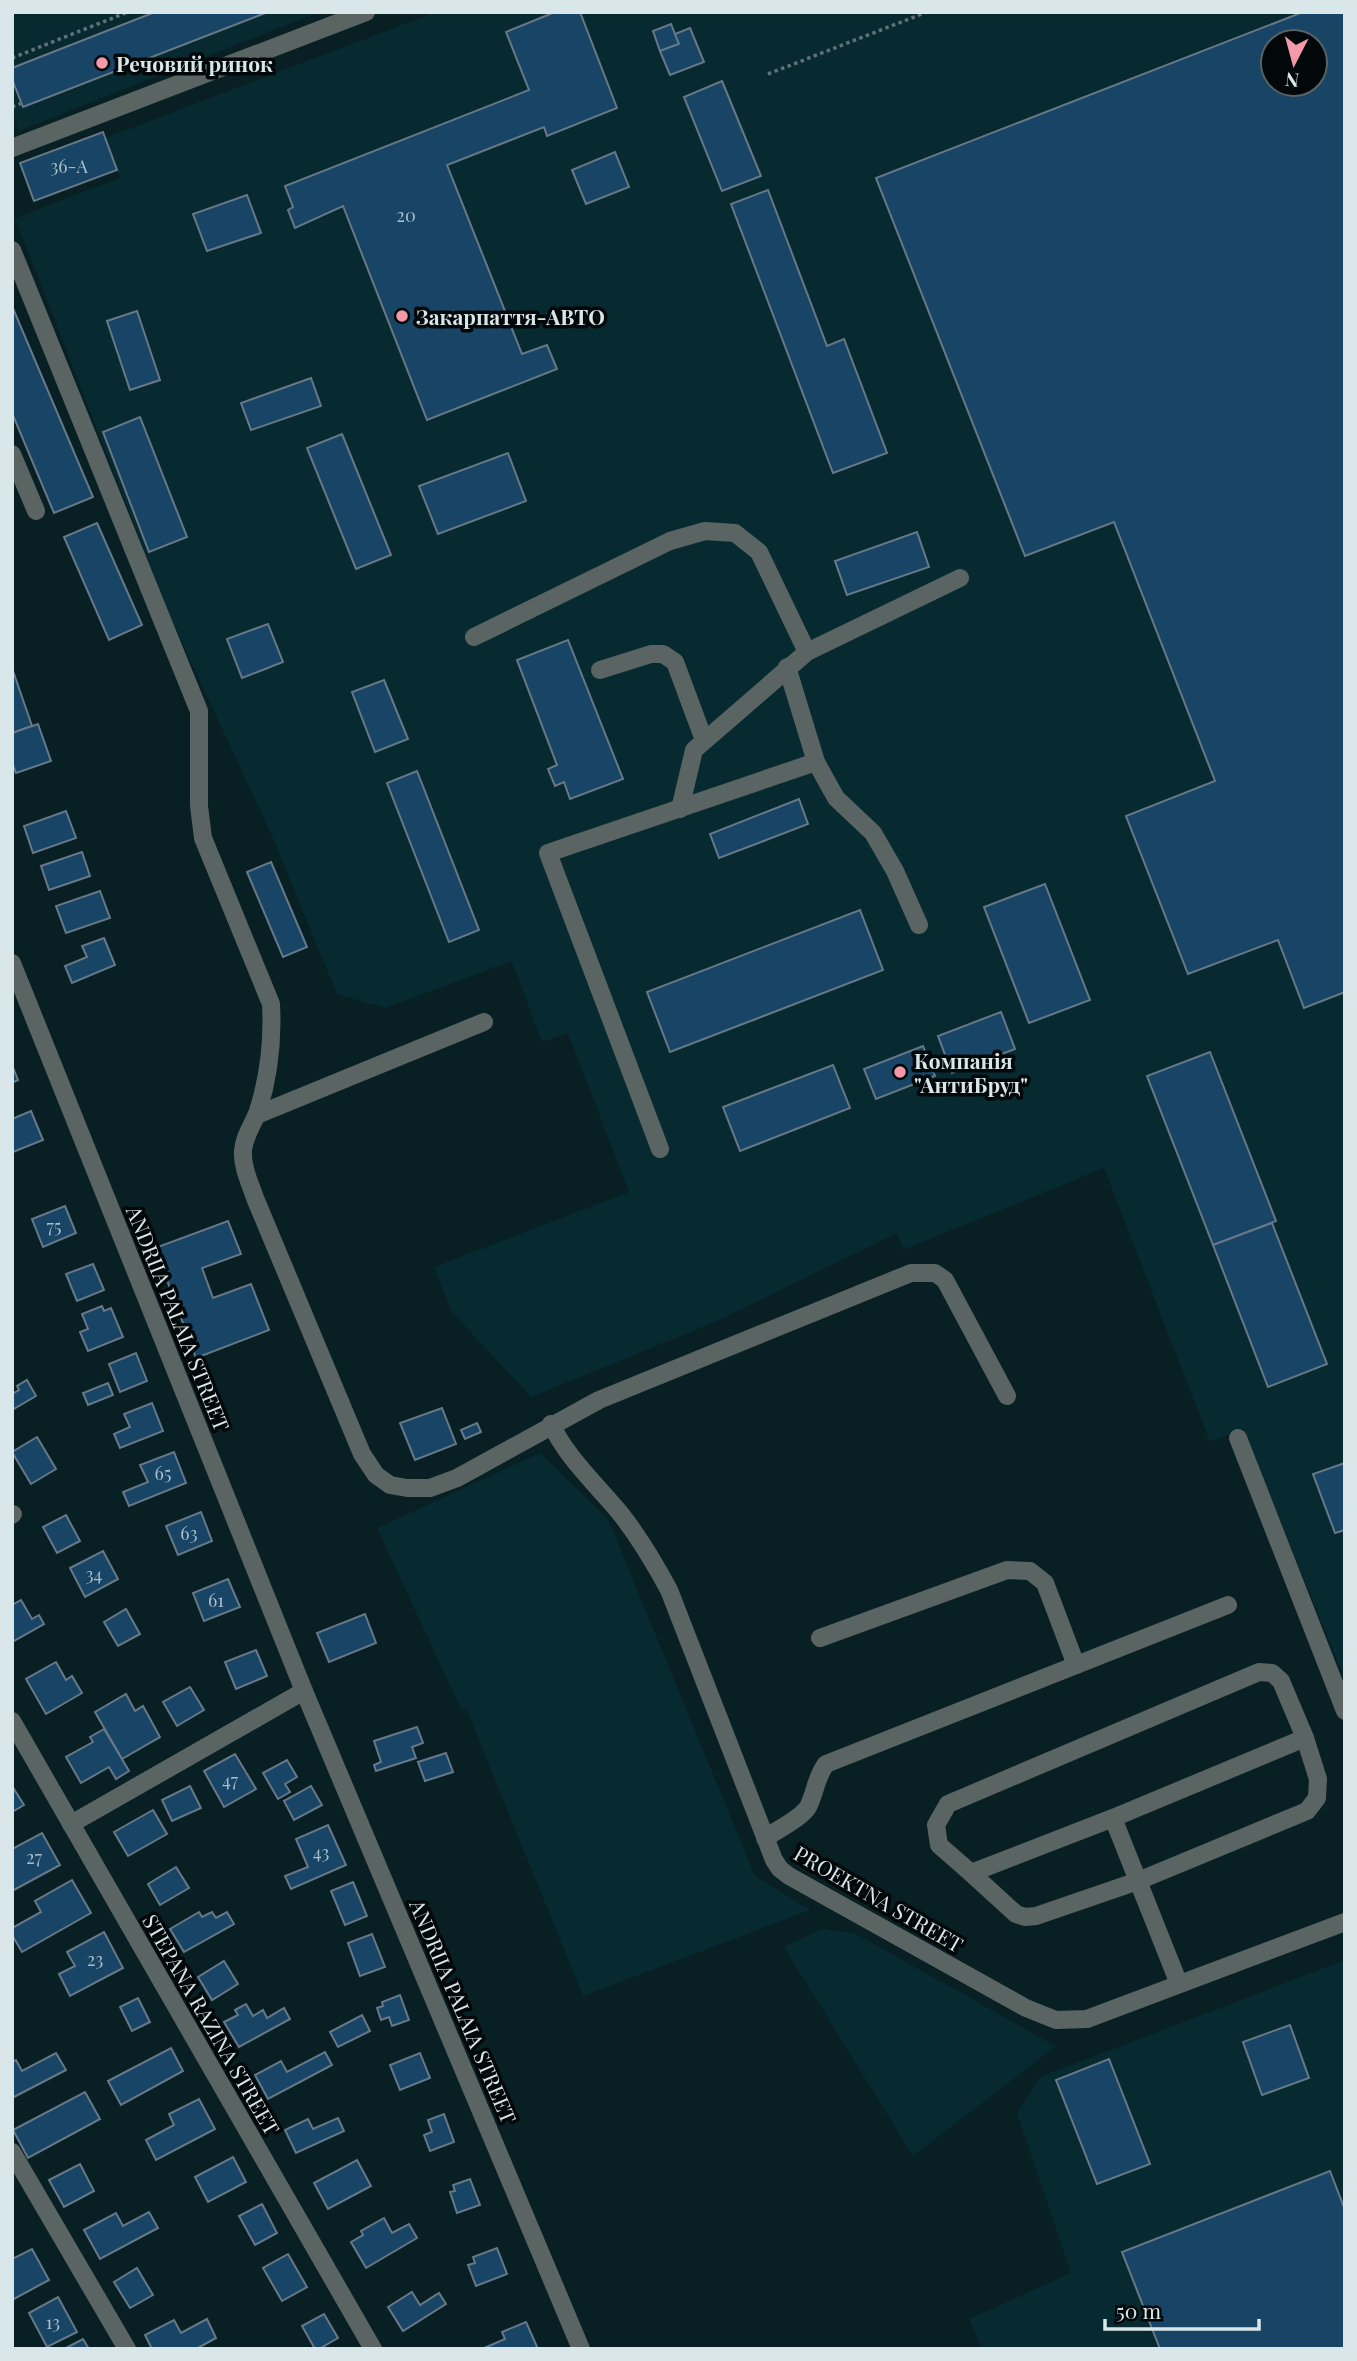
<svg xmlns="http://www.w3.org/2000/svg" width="1357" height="2361" font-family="'Playfair Display',serif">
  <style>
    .built { fill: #072a30; fill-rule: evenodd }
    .building { fill: #184465; stroke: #677887; stroke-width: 2; fill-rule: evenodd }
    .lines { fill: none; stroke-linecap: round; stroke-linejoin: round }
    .path { stroke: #607277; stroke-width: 3.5; stroke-dasharray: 3.5 3.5; stroke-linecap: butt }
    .minor { stroke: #5a6563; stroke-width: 18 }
    .poi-dot { fill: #f39aa8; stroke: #020809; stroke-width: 2.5 }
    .labels { text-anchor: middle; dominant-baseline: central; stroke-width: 7; stroke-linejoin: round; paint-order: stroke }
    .number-label { font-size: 18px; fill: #aabec9 }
    .poi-label { font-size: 21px; font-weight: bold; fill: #dae7ea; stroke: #020809; text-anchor: start }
    .street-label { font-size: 21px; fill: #dae7ea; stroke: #020809 }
  </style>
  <rect width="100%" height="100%" fill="#081f24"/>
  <!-- built -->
  <g class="built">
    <path d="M12,12H319L19,131L12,113Z"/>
    <path d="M436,12H1345V1680L1243,1429L1210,1442L1104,1168L903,1250L897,1233L715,1322L531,1397L452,1312L434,1267L629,1192L568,1033L542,1042L512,961L385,1008L337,994L272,836L168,612L15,218L120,178L105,138ZM1273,42H1315V84H1273Z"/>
    <path d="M540,1453L608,1519L755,1876L810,1910L583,1996L466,1708L461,1709L377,1528Z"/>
    <path d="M822,1929L854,1933L1056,2046L913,2156L784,1947Z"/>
    <path d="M1345,1960V2349H982L969,2319L1071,2273L1017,2113L1040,2077Z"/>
  </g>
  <!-- building -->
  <g class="building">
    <path d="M155,12H268L23,107L12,79V68Z"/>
    <path d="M555,12H580L617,108L547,136L544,127L447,165L522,354L547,345L557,369L427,420L343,206L295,228L288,210L293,207L285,186L529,90L506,32Z"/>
    <path d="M1303,12H1345V992L1304,1008L1278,940L1188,974L1126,816L1215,781L1114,522L1025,556L876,178ZM1273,42H1315V84H1273Z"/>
    <path d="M671,24L679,44L660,51L653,31Z"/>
    <path d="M690,28L704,62L670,75L660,51L679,44L675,34Z"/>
    <path d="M722,81L761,176L722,191L684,97Z"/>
    <path d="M103,132L117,170L34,201L20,163Z"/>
    <path d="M615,152L629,187L586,204L572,170Z"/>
    <path d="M768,190L827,346L844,339L887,453L833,473L731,204Z"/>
    <path d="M247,195L261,233L207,251L193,214Z"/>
    <path d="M12,306L93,497L54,513L12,413Z"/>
    <path d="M137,311L160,380L130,390L107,321Z"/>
    <path d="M311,378L321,406L251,430L241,403Z"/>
    <path d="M140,417L187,537L149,552L103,432Z"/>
    <path d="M342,434L391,555L356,569L307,448Z"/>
    <path d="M508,453L526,501L438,534L419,486Z"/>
    <path d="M97,523L142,625L109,640L64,537Z"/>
    <path d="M917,532L929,567L847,595L835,561Z"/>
    <path d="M268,624L283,662L242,678L227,639Z"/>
    <path d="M568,640L623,779L570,799L564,782L555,786L548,769L557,765L517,660Z"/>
    <path d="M12,668L32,726L12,733Z"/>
    <path d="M384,680L408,739L375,752L352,692Z"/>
    <path d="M38,724L51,761L16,773L12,762V733Z"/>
    <path d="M417,771L479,930L449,942L387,783Z"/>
    <path d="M799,799L808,824L719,858L710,834Z"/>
    <path d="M66,811L76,838L33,853L24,826Z"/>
    <path d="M82,852L90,876L49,890L41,866Z"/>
    <path d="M271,862L307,947L283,957L247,872Z"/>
    <path d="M1045,884L1090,1000L1029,1023L984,907Z"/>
    <path d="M100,891L110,918L66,933L56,906Z"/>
    <path d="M860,910L883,970L670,1052L647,992Z"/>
    <path d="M104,938L115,965L72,983L65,966L87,957L82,946Z"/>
    <path d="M1001,1012L1015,1049L952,1073L938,1036Z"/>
    <path d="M923,1046L935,1076L876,1099L864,1069Z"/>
    <path d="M1210,1052L1276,1221L1213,1245L1147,1076Z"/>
    <path d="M12,1065L18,1080L12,1083Z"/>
    <path d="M833,1065L850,1108L740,1151L723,1107Z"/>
    <path d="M31,1111L43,1140L13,1152L12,1119Z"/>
    <path d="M65,1206L76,1233L43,1247L32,1219Z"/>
    <path d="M228,1221L241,1254L202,1268L213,1298L251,1284L269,1330L196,1358L155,1248Z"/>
    <path d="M1272,1223L1327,1364L1268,1387L1213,1245Z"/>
    <path d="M93,1264L104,1290L77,1301L66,1274Z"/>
    <path d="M102,1306L104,1311L111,1308L123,1337L88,1351L80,1332L88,1329L82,1314Z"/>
    <path d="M136,1353L147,1381L120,1392L109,1364Z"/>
    <path d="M27,1380L36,1396L12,1410V1394L19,1390L17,1386Z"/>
    <path d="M108,1383L113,1395L88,1405L83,1393Z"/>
    <path d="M152,1403L163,1431L120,1448L114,1434L130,1427L124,1414Z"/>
    <path d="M442,1408L456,1444L415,1460L400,1423Z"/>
    <path d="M477,1423L481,1432L465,1439L461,1430Z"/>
    <path d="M37,1437L56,1469L31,1484L12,1452Z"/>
    <path d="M174,1452L186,1483L129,1506L123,1492L148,1482L140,1465Z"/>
    <path d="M1345,1463V1530L1335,1533L1313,1474Z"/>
    <path d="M201,1512L212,1541L178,1555L166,1526Z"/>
    <path d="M66,1515L80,1541L57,1553L43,1527Z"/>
    <path d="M103,1551L118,1579L85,1597L70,1568Z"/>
    <path d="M228,1579L240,1607L204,1621L193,1593Z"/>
    <path d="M21,1600L32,1619L39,1615L44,1624L12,1642V1605Z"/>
    <path d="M126,1609L140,1634L118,1646L104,1622Z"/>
    <path d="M365,1614L376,1643L329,1662L317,1633Z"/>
    <path d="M256,1650L267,1676L236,1689L225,1662Z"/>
    <path d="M56,1662L66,1680L72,1676L82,1693L46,1714L26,1679Z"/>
    <path d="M190,1687L204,1710L177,1726L163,1702Z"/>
    <path d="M126,1694L135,1711L143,1706L160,1737L122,1759L95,1712Z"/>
    <path d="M417,1727L423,1743L412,1747L416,1758L376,1771L374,1765L381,1762L374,1741Z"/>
    <path d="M104,1729L129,1771L116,1779L109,1767L81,1783L66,1757L93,1742L90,1737Z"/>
    <path d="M446,1753L453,1772L425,1781L418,1762Z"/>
    <path d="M235,1754L256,1789L224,1807L204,1771Z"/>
    <path d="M287,1760L297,1777L285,1784L290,1792L278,1799L263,1773Z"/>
    <path d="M12,1786L24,1805L12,1812Z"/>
    <path d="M190,1786L201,1808L172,1821L162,1800Z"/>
    <path d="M311,1786L322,1805L294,1820L284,1801Z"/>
    <path d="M153,1810L167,1834L128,1856L114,1832Z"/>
    <path d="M328,1825L346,1865L291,1889L285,1876L308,1867L296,1839Z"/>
    <path d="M42,1833L60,1865L12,1891V1849Z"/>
    <path d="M176,1867L189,1888L160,1905L148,1884Z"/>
    <path d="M72,1880L91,1913L22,1952L12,1935V1928L41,1912L35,1901Z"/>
    <path d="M353,1882L367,1916L345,1925L331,1891Z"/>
    <path d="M199,1912L202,1917L212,1912L216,1918L227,1912L234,1924L184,1952L170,1929Z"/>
    <path d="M104,1932L123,1968L70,1996L59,1974L75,1966L67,1952Z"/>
    <path d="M372,1934L385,1967L360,1976L348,1943Z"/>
    <path d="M224,1961L238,1984L212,2000L198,1977Z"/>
    <path d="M400,1995L409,2020L392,2026L389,2017L381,2020L377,2008L383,2006L382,2002Z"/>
    <path d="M138,1998L150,2022L132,2031L120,2007Z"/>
    <path d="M246,2004L253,2016L263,2010L267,2018L284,2008L290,2019L239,2047L224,2022L238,2015L235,2010Z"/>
    <path d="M362,2015L370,2031L338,2047L330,2032Z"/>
    <path d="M1290,2025L1309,2078L1262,2095L1243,2042Z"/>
    <path d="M171,2048L183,2071L121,2105L108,2081Z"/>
    <path d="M325,2052L332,2065L268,2099L255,2075L281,2061L287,2072Z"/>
    <path d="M56,2053L66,2070L12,2098V2062L16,2060L22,2071Z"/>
    <path d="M420,2053L430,2078L400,2090L390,2065Z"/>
    <path d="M1109,2059L1150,2164L1097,2184L1056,2080Z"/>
    <path d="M85,2092L100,2119L28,2158L13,2130Z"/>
    <path d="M199,2099L215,2129L156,2160L146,2140L174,2125L169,2114Z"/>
    <path d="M444,2114L454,2142L430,2151L424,2135L432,2132L428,2120Z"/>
    <path d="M338,2118L344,2131L296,2153L285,2130L308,2119L313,2129Z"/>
    <path d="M233,2157L246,2182L208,2202L195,2177Z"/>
    <path d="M357,2160L371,2186L328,2209L314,2183Z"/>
    <path d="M80,2164L94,2191L64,2207L49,2180Z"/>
    <path d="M1330,2171L1345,2210V2349H1160L1122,2252Z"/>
    <path d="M470,2179L480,2205L457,2213L450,2192L455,2191L453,2185Z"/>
    <path d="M262,2204L277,2233L255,2245L239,2216Z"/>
    <path d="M149,2212L158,2228L100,2259L84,2230L116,2213L123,2226Z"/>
    <path d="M384,2218L392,2233L409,2224L417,2238L366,2268L351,2242L363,2235L361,2231Z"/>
    <path d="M497,2248L507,2274L476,2286L468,2265L475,2263L473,2257Z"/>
    <path d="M32,2249L49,2280L12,2300V2259Z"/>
    <path d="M288,2254L307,2287L282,2301L263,2268Z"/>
    <path d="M137,2268L153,2295L130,2308L114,2282Z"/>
    <path d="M412,2292L420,2305L439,2293L446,2304L403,2331L388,2307Z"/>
    <path d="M58,2297L77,2332L47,2347L29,2313Z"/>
    <path d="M324,2314L338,2338L319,2349H315L302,2326Z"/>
    <path d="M207,2319L216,2338L196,2349H152L145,2335L174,2320L181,2333Z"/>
    <path d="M526,2322L538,2349H482L505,2339L502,2332Z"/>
    <path d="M83,2339L89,2349H64Z"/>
  </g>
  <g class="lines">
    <!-- path -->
    <g class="path">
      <path d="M12,58L128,12"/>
      <path d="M768,74L927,12"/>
      <path d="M12,107L22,103"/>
    </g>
    <!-- minor -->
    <g class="minor">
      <path d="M12,148L366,12"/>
      <path d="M12,250L199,711V806L203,838L271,1004C273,1041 269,1076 258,1111C253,1125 244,1136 243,1151C242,1167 250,1183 255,1198L362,1454L376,1475L390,1485L407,1488H430L457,1478L599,1400L911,1273H935L945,1280L1007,1396"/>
      <path d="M12,454L36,511"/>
      <path d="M474,637L670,541L705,531L735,533L759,552L807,652"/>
      <path d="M787,667L816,762L836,798L873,833L895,871L919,925"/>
      <path d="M600,670L651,654H663L675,662L704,740"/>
      <path d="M680,809L694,750L807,652L960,578"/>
      <path d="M12,963L304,1691L581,2349"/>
      <path d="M257,1115L484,1022"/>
      <path d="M660,1149L548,853L816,762"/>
      <path d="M551,1424C567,1458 596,1484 620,1513C639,1537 655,1564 669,1590L774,1860L780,1869L789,1876L1026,2008L1056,2020L1087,2019L1345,1922"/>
      <path d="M1238,1438L1345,1711"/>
      <path d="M12,1515L13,1514"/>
      <path d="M820,1638L1007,1570L1030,1571L1045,1583L1076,1665"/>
      <path d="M12,1721L373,2349"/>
      <path d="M71,1824L304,1691"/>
      <path d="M765,1838C777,1830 804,1817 809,1805C816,1790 816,1777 826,1764L1228,1605"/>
      <path d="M971,1873L1016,1914L1025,1917L1036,1916L1138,1881L1307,1811L1317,1798L1318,1779L1305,1738L1281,1681L1272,1673L1259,1672L948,1804L936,1825L939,1845L971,1873L1113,1818"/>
      <path d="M1179,1984L1113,1818L1305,1738"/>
      <path d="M12,2152L127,2349"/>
    </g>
  </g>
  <!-- markers -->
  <g class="poi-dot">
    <circle cx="102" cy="63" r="7"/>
    <circle cx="402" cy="316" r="7"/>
    <circle cx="900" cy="1072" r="7"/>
  </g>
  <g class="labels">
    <!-- number labels -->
    <g class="number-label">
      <text x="69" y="166">36-А</text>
      <text x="406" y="215">20</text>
      <text x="54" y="1226">75</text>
      <text x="163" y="1473">65</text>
      <text x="189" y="1533">63</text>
      <text x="94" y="1574">34</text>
      <text x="216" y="1600">61</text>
      <text x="230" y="1780">47</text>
      <text x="321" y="1852">43</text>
      <text x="34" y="1857">27</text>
      <text x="95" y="1959">23</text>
      <text x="53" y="2322">13</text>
    </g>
    <!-- poi labels -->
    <g class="poi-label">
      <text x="116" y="63">Речовий ринок</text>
      <text x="416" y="316">Закарпаття-АВТО</text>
      <text x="914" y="1060">Компанія<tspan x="914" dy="24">"АнтиБруд"</tspan></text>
    </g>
    <!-- street labels -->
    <g class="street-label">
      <text transform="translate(179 1318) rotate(68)">ANDRIIA PALAIA STREET</text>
      <text transform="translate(879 1898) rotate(30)">PROEKTNA STREET</text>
      <text transform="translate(464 2011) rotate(67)">ANDRIIA PALAIA STREET</text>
      <text transform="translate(212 2024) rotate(60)">STEPANA RAZINA STREET</text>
    </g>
  </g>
  <!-- border -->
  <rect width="1357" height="2361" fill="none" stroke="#dae7ea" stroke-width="28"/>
  <!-- north arrow -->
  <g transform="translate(1294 63) rotate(186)"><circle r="33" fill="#020809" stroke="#586163" stroke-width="2"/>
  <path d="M0-5L12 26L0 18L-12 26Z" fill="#f39aa8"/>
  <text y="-10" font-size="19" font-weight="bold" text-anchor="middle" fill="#dae7ea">N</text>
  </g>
  <!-- scale -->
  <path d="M1105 2319v10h154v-10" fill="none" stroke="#dae7ea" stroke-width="3.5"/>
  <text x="1116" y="2319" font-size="21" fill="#dae7ea" stroke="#020809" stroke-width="5" paint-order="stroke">50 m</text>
</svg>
